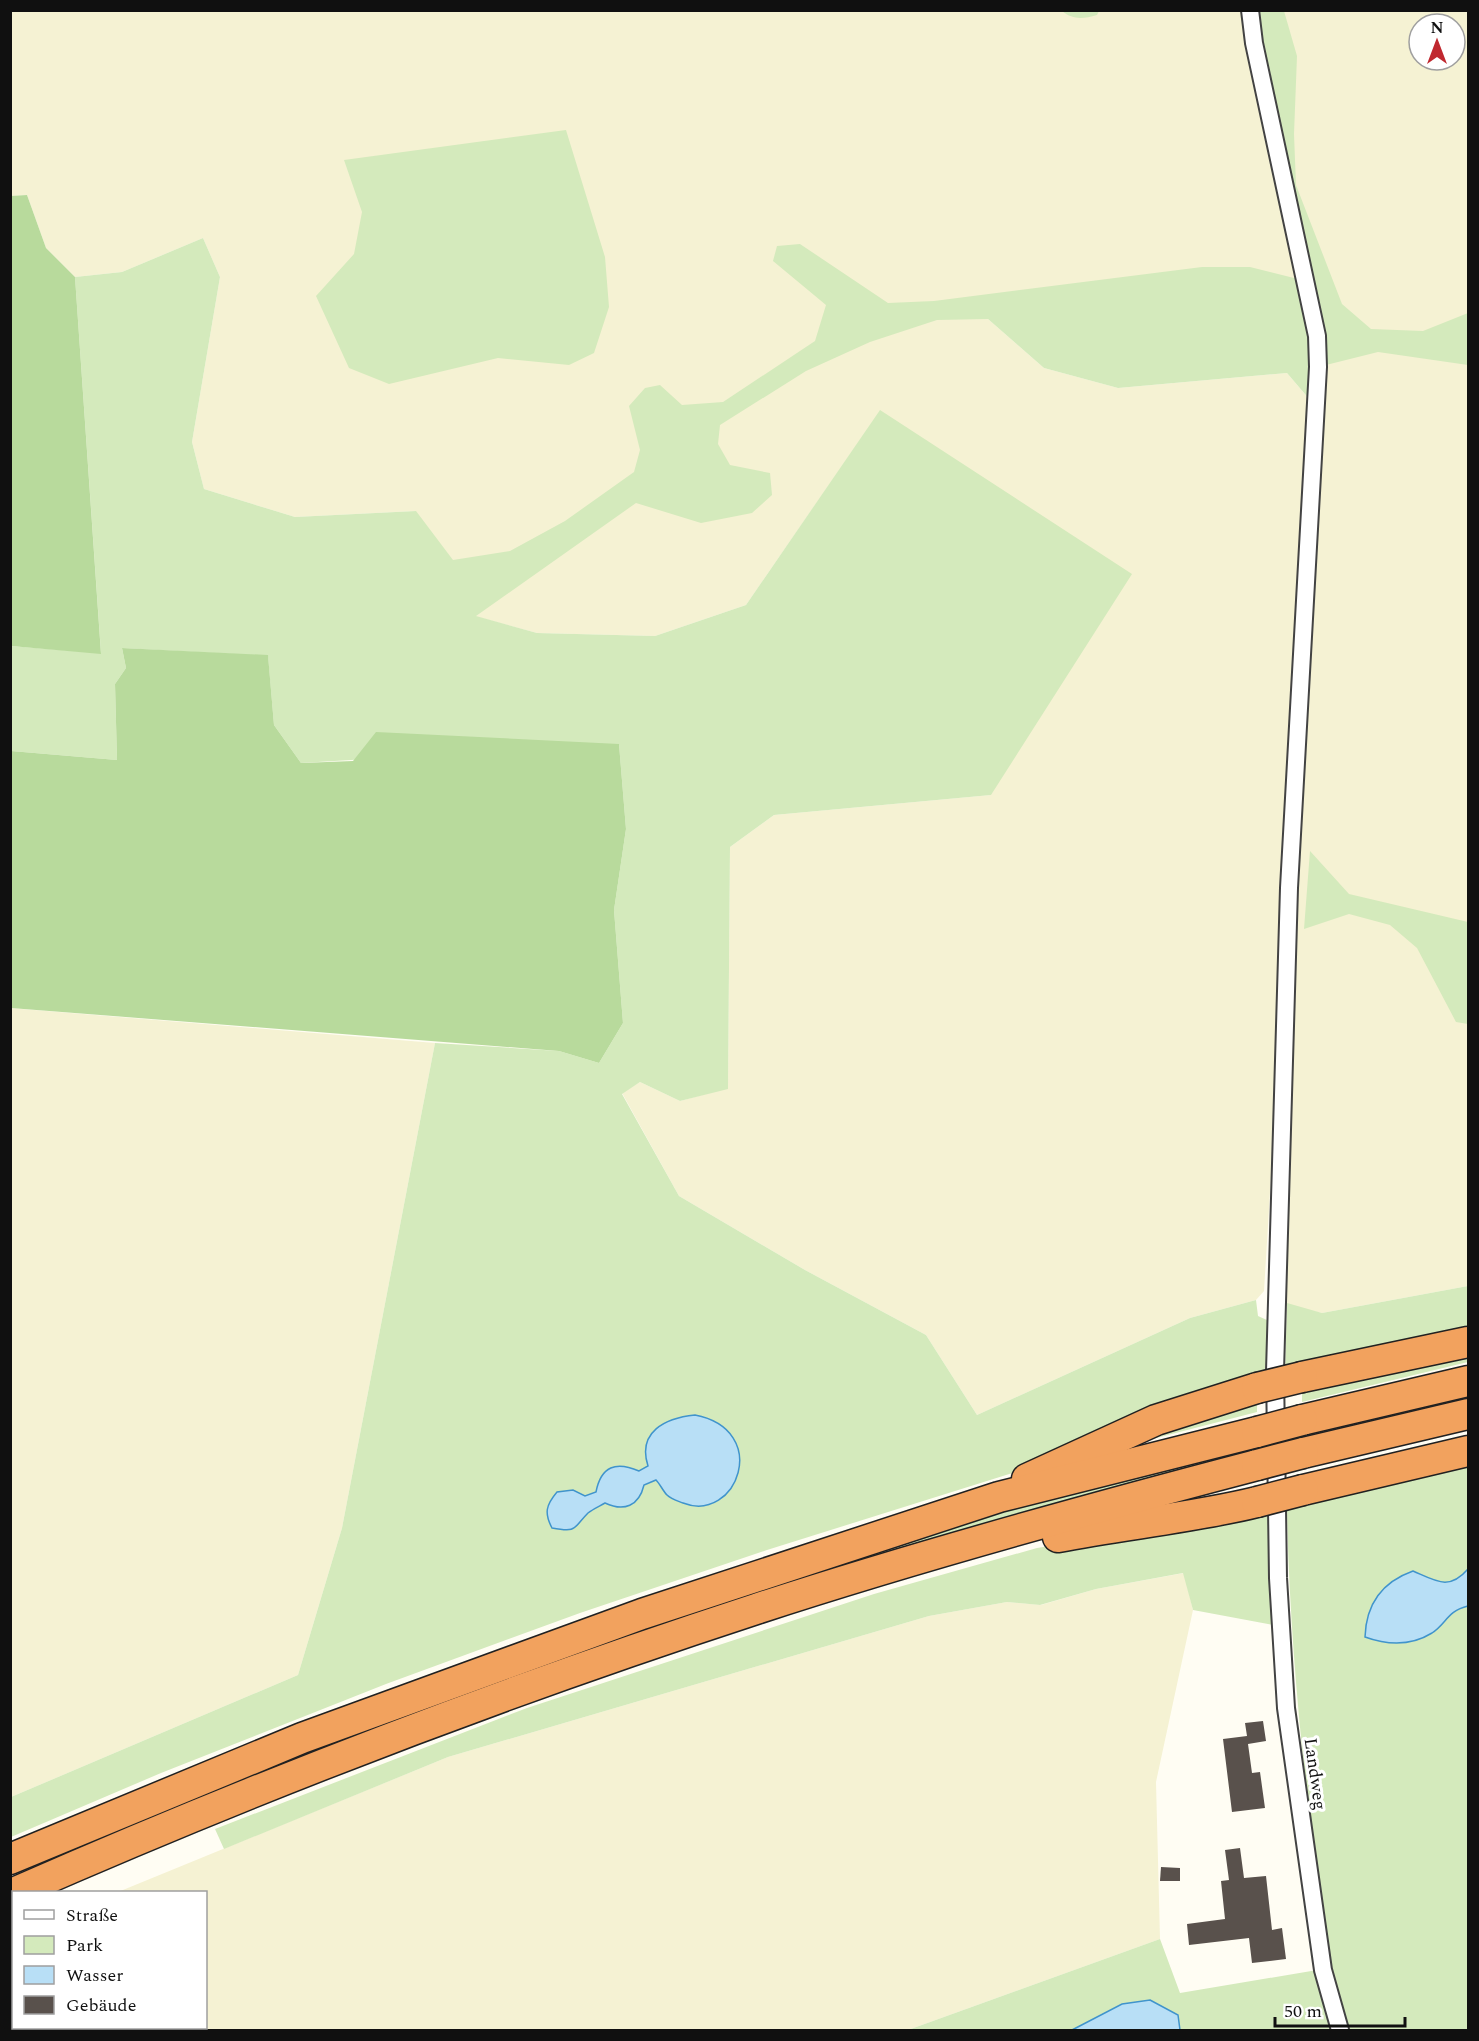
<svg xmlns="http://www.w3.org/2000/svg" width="1479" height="2041" font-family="Spectral,serif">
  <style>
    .farmland { fill: #f5f2d3; fill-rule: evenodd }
    .green { fill: #d4eabc }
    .forest { fill: #b8da9c }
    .water { fill: #b8dff6; stroke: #4094cc; stroke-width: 1.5 }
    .building { fill: #59514c }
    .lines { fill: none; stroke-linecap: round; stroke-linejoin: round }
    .minor-casing { stroke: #434343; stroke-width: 20 }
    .motorway-casing { stroke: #212121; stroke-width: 33 }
    .minor { stroke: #fff; stroke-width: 16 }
    .motorway { stroke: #f2a25e; stroke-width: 30 }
    .motorway-bridge-casing { stroke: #212121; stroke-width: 33; stroke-linecap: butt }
    .motorway-bridge { stroke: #f2a25e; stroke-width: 30 }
    .labels { text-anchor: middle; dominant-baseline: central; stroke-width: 6; stroke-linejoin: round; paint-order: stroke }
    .street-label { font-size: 18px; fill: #101010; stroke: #fff }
  </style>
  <rect width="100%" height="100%" fill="#fffdf3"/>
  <!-- farmland -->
  <g class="farmland">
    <path d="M11,11H1468V1286L1322,1313L1279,1304L1287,912L1264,1291L1256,1300L1190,1318L977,1415L926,1335L805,1270L679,1196L622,1093L640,1082L680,1101L728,1088L730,847L774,815L991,795L880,411L746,605L655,636L537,633L388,593L416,511L295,517L204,489L192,442L220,277L203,238L122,272L75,277L46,248L27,195L11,196ZM1419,24H1455V60H1419ZM988,319L1318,367L1315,406L1287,373L1118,388L1044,368Z"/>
    <path d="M10,1008L435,1043L342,1528L298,1675L11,1797Z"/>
    <path d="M1184,1573L1193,1610L1156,1782L1160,1939L908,2030H11L10,1938L13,1937L14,2028H206V1892H118L448,1757L929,1616L1007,1602L1041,1605L1096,1589Z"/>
  </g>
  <!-- green -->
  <g class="green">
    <path d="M1062,11H1099L1097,15C1083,19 1073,20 1062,11Z"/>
    <path d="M1250,11H1284L1297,56L1294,134L1296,185L1342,304L1371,329L1423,331L1468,313V365L1378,352L1318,367L1316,407L1287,373L1118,388L1044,368L988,319L937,320L870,342L806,371L720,425L718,444L730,465L770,473L772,495L752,513L701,523L636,503L476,616L537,633L655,636L746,605L880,410L1132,574L991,795L774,815L730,847L728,1089L680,1101L640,1082L622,1094L679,1196L805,1270L926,1335L977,1415L1190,1318L1256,1300L1258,1316L1269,1321L1271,1376L1022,1470L767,1550L580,1613L386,1684L161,1773L11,1837V1797L298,1675L342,1528L435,1043L559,1051L599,1063L623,1023L614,910L626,829L619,744L301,763L274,725L268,656L122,648L126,668L115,684L117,760L11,751L10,646L101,653L75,277L122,272L203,238L220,277L192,442L204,489L295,517L416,511L453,560L510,551L565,521L634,472L640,450L629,406L645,388L660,385L682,405L723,402L815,341L826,305L773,261L777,246L800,244L888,303L934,301L1202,267H1250L1306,281Z"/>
    <path d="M566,130L605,257L609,307L594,353L569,365L498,358L389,384L349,368L316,296L354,254L362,212L344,160Z"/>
    <path d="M1310,851L1349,894L1468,922V1024L1456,1022L1417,948L1390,925L1349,914L1304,929Z"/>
    <path d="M1468,1286V1333L1285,1373L1287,1303L1322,1313Z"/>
    <path d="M1468,1353V1362L1302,1402V1392Z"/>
    <path d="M1468,1393V1405L1303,1443V1431Z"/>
    <path d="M1257,1403V1412L1133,1444L1184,1424Z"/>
    <path d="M1257,1442V1455L505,1686L501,1675L981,1518Z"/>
    <path d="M1468,1462V2030H908L1160,1939L1180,1993L1329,1968C1308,1816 1290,1664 1287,1510L1303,1506V1501Z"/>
    <path d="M1257,1513L1258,1518L1273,1514V1625L1193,1610L1183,1573L1096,1589L1040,1605L1007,1602L929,1616L448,1757L224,1849L215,1829L527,1708L874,1594L1037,1548Z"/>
  </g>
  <!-- forest -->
  <g class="forest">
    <path d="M27,195L46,248L75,277L101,654L11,646L10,196Z"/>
    <path d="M122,648L268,655L274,725L301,763L353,761L376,732L619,744L626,829L614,910L623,1023L599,1063L559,1051L11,1008V751L117,760L115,684L126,668Z"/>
  </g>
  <!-- water -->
  <g class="water">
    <path d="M695,1415C772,1430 737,1524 683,1503C678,1501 671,1499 667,1495C663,1491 660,1484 656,1480L644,1485C639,1506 624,1512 605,1503C600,1506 593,1509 588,1513C573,1528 578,1533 552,1528C544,1513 546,1505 557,1492L573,1490L585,1496L596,1492C601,1466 616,1461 639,1471L648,1466C637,1432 665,1418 695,1415Z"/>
    <path d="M1468,1569V1606C1447,1611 1447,1623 1432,1633C1411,1646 1387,1645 1365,1637C1366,1605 1382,1582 1413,1571C1436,1581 1449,1591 1468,1569Z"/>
    <path d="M1150,2000L1178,2015L1180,2030H1072L1122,2004Z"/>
  </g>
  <!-- building -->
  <g class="building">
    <path d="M1263,1721L1266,1741L1248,1744L1252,1773L1260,1772L1265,1808L1232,1812L1223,1739L1247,1736L1245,1723Z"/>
    <path d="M1240,1848L1244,1878L1266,1876L1272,1930L1282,1928L1286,1959L1252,1963L1249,1938L1189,1945L1187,1924L1225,1919L1221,1881L1229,1880L1225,1850Z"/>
    <path d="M1161,1867L1180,1868V1881H1160Z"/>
  </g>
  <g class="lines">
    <defs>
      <path id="minor" d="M1250,10L1254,43L1317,336L1318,367L1289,888L1275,1371L1278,1578L1286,1708L1323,1970L1340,2030"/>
      <g id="motorway">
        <path d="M1302,1377L1468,1342"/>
        <path d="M1302,1420L1468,1381"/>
        <path d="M1303,1453L1468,1414"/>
        <path d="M1027,1479L1156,1420L1257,1388"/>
        <path d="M1303,1490L1468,1451"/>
        <path d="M1058,1537C1124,1524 1192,1518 1257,1502"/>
        <path d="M10,1859L302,1738L642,1614L999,1497L1257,1432"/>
        <path d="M16,1892C257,1786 505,1691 756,1609C921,1555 1089,1509 1257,1465"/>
      </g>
    </defs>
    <!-- minor casing -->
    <use href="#minor" class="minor-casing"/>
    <!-- motorway casing -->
    <use href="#motorway" class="motorway-casing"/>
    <!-- minor -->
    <use href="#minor" class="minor"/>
    <!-- motorway -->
    <use href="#motorway" class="motorway"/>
    <defs>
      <g id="motorway-bridge">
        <path d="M1257,1388L1302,1377"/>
        <path d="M1257,1432L1302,1420"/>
        <path d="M1257,1465L1303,1453"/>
        <path d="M1257,1502L1303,1490"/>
      </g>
    </defs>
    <!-- motorway-bridge casing -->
    <use href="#motorway-bridge" class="motorway-bridge-casing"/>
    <!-- motorway-bridge -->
    <use href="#motorway-bridge" class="motorway-bridge"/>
  </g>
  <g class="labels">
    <!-- street labels -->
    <g class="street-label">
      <text transform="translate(1315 1774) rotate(82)">Landweg</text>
    </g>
  </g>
  <!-- border -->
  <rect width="1479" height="2041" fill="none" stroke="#101010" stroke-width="24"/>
  <!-- legend -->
  <rect x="12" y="1891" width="195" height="138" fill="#ffffff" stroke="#9f9f9f" stroke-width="1.5"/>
  <rect x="24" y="1910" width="30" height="9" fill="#ffffff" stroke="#9f9f9f" stroke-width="1.5"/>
  <text x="66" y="1921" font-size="18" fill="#101010">Straße</text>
  <rect x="24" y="1936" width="30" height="18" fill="#d4eabc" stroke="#9f9f9f" stroke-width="1.5"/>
  <text x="66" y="1951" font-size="18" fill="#101010">Park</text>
  <rect x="24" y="1966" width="30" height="18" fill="#b8dff6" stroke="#9f9f9f" stroke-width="1.5"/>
  <text x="66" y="1981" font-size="18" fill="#101010">Wasser</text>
  <rect x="24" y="1996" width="30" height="18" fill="#59514c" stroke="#9f9f9f" stroke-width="1.5"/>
  <text x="66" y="2011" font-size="18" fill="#101010">Gebäude</text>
  <!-- north arrow -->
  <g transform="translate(1437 42)"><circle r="28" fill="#ffffff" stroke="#9f9f9f" stroke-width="1.5"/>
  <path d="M0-4.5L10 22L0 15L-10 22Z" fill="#c0282f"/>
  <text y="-9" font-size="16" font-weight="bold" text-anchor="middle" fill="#101010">N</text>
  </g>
  <!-- scale -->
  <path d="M1275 2017v9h130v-9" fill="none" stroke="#101010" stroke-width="3"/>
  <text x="1284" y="2017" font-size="18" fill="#101010" stroke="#ffffff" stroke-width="4.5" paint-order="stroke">50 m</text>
</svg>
